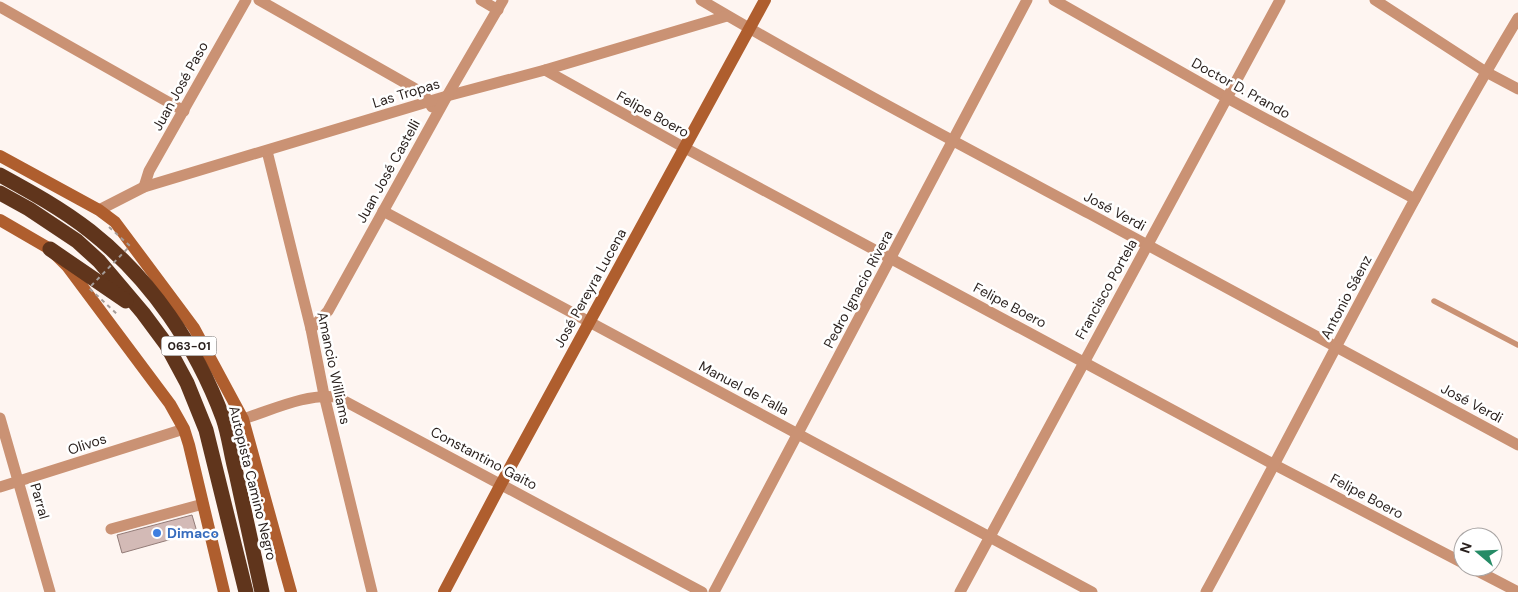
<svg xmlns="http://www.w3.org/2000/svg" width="1518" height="592" font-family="'DM Sans',sans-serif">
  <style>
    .building { fill: #d3bab6; stroke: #937c78 }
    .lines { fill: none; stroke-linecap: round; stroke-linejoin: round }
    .lane { stroke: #ca9274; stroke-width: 5.5 }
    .street { stroke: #ca9274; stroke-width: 11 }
    .secondary { stroke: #af5e2e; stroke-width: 12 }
    .highway { stroke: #60351c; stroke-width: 15 }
    .path-bridge { stroke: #a59c98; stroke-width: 2; stroke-dasharray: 4 4; stroke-linecap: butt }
    .shop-dot { fill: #3f7fe0; stroke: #fff; stroke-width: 2 }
    .labels { text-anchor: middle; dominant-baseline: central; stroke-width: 5; stroke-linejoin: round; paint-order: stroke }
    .shield { fill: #fff; stroke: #686260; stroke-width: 1 }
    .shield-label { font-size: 12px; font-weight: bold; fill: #281f1c }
    .street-label { font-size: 14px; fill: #281f1c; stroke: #fff }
    .shop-label { font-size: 14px; font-weight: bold; fill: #366cbe; stroke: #fff; text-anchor: start }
  </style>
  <rect width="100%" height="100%" fill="#fef5f1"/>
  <!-- building -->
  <path class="building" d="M192,515L197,532L122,553L117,535Z"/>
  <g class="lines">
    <!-- lane -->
    <path class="lane" d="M1434,301L1518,345"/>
    <!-- street -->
    <g class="street">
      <path d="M259,0L414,88L425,96L432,107"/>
      <path d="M481,0L498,10"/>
      <path d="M701,0C828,75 959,144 1090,214C1233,291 1375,369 1518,445"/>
      <path d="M1054,0L1227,98L1415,199"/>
      <path d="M1375,0L1486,72L1518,89"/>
      <path d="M0,7L184,111"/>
      <path d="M545,70L685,148L1275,465L1463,563"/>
      <path d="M267,151L311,329L324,395L372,592"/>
      <path d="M144,187L149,171L246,0"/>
      <path d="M99,210L144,187L447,96L545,70L727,16"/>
      <path d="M383,211L1092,592"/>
      <path d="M311,329L328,311L447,96L503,0"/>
      <path d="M0,418L50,592"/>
      <path d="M243,419C272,410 307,393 337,397L702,592"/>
      <path d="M0,487L184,429"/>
      <path d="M111,529L203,504"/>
      <path d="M1470,567L1518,592"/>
      <path d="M714,592L1027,0"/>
      <path d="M960,592L1280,0"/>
      <path d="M1206,592C1310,401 1406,205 1518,18"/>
    </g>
    <!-- secondary -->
    <g class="secondary">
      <path d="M0,156L99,210L115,222L194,328L243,419L291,592"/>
      <path d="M0,220L50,249L67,266L170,404L184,429L189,445L224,592"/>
      <path d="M444,592L501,484L765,0"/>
    </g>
    <!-- highway -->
    <g class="highway">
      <path d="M0,175C31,192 62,209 90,231C151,279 196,346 223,418C229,435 231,455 236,473C245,513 253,552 262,592"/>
      <path d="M0,193L29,209L77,241L99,261L143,313L166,344L187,383L206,430L246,592"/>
      <path d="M50,249L126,301"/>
    </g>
    <!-- path-bridge -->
    <path class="path-bridge" d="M109,227L130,246L89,288L117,314"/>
  </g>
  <!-- markers -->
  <circle class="shop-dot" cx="157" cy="533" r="5"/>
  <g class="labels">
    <!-- shield labels -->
    <rect class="shield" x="161.5" y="336.5" width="55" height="19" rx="4"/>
    <g class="shield-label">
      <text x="189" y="346">063-01</text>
    </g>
    <!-- street labels -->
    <g class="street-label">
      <text transform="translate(180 86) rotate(-61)">Juan José Paso</text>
      <text transform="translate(1241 88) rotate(29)">Doctor D. Prando</text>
      <text transform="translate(406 93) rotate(-17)">Las Tropas</text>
      <text transform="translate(653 114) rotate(29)">Felipe Boero</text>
      <text transform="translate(388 171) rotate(-61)">Juan José Castelli</text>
      <text transform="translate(1115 211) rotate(28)">José Verdi</text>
      <text transform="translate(590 288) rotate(-61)">José Pereyra Lucena</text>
      <text transform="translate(858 289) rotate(-62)">Pedro Ignacio Rivera</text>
      <text transform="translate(1106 289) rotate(-61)">Francisco Portela</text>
      <text transform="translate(1346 297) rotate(-62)">Antonio Sáenz</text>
      <text transform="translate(1010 305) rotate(28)">Felipe Boero</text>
      <text transform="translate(334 368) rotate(78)">Amancio Williams</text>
      <text transform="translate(744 388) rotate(28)">Manuel de Falla</text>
      <text transform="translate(1472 403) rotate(28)">José Verdi</text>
      <text transform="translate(87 444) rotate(-18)">Olivos</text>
      <text transform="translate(484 458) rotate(28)">Constantino Gaito</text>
      <text transform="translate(253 483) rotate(76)">Autopista Camino Negro</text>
      <text transform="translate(1367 496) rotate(28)">Felipe Boero</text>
      <text transform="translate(40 501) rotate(74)">Parral</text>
    </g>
    <!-- shop labels -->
    <g class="shop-label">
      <text x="167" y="533">Dimaco</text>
    </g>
  </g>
  <!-- north arrow -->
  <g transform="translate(1478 552) rotate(289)"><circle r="24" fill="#ffffff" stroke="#a9a5a4"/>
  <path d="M0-4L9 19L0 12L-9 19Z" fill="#258b66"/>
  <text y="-8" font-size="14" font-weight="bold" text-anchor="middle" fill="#281f1c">N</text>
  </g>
</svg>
